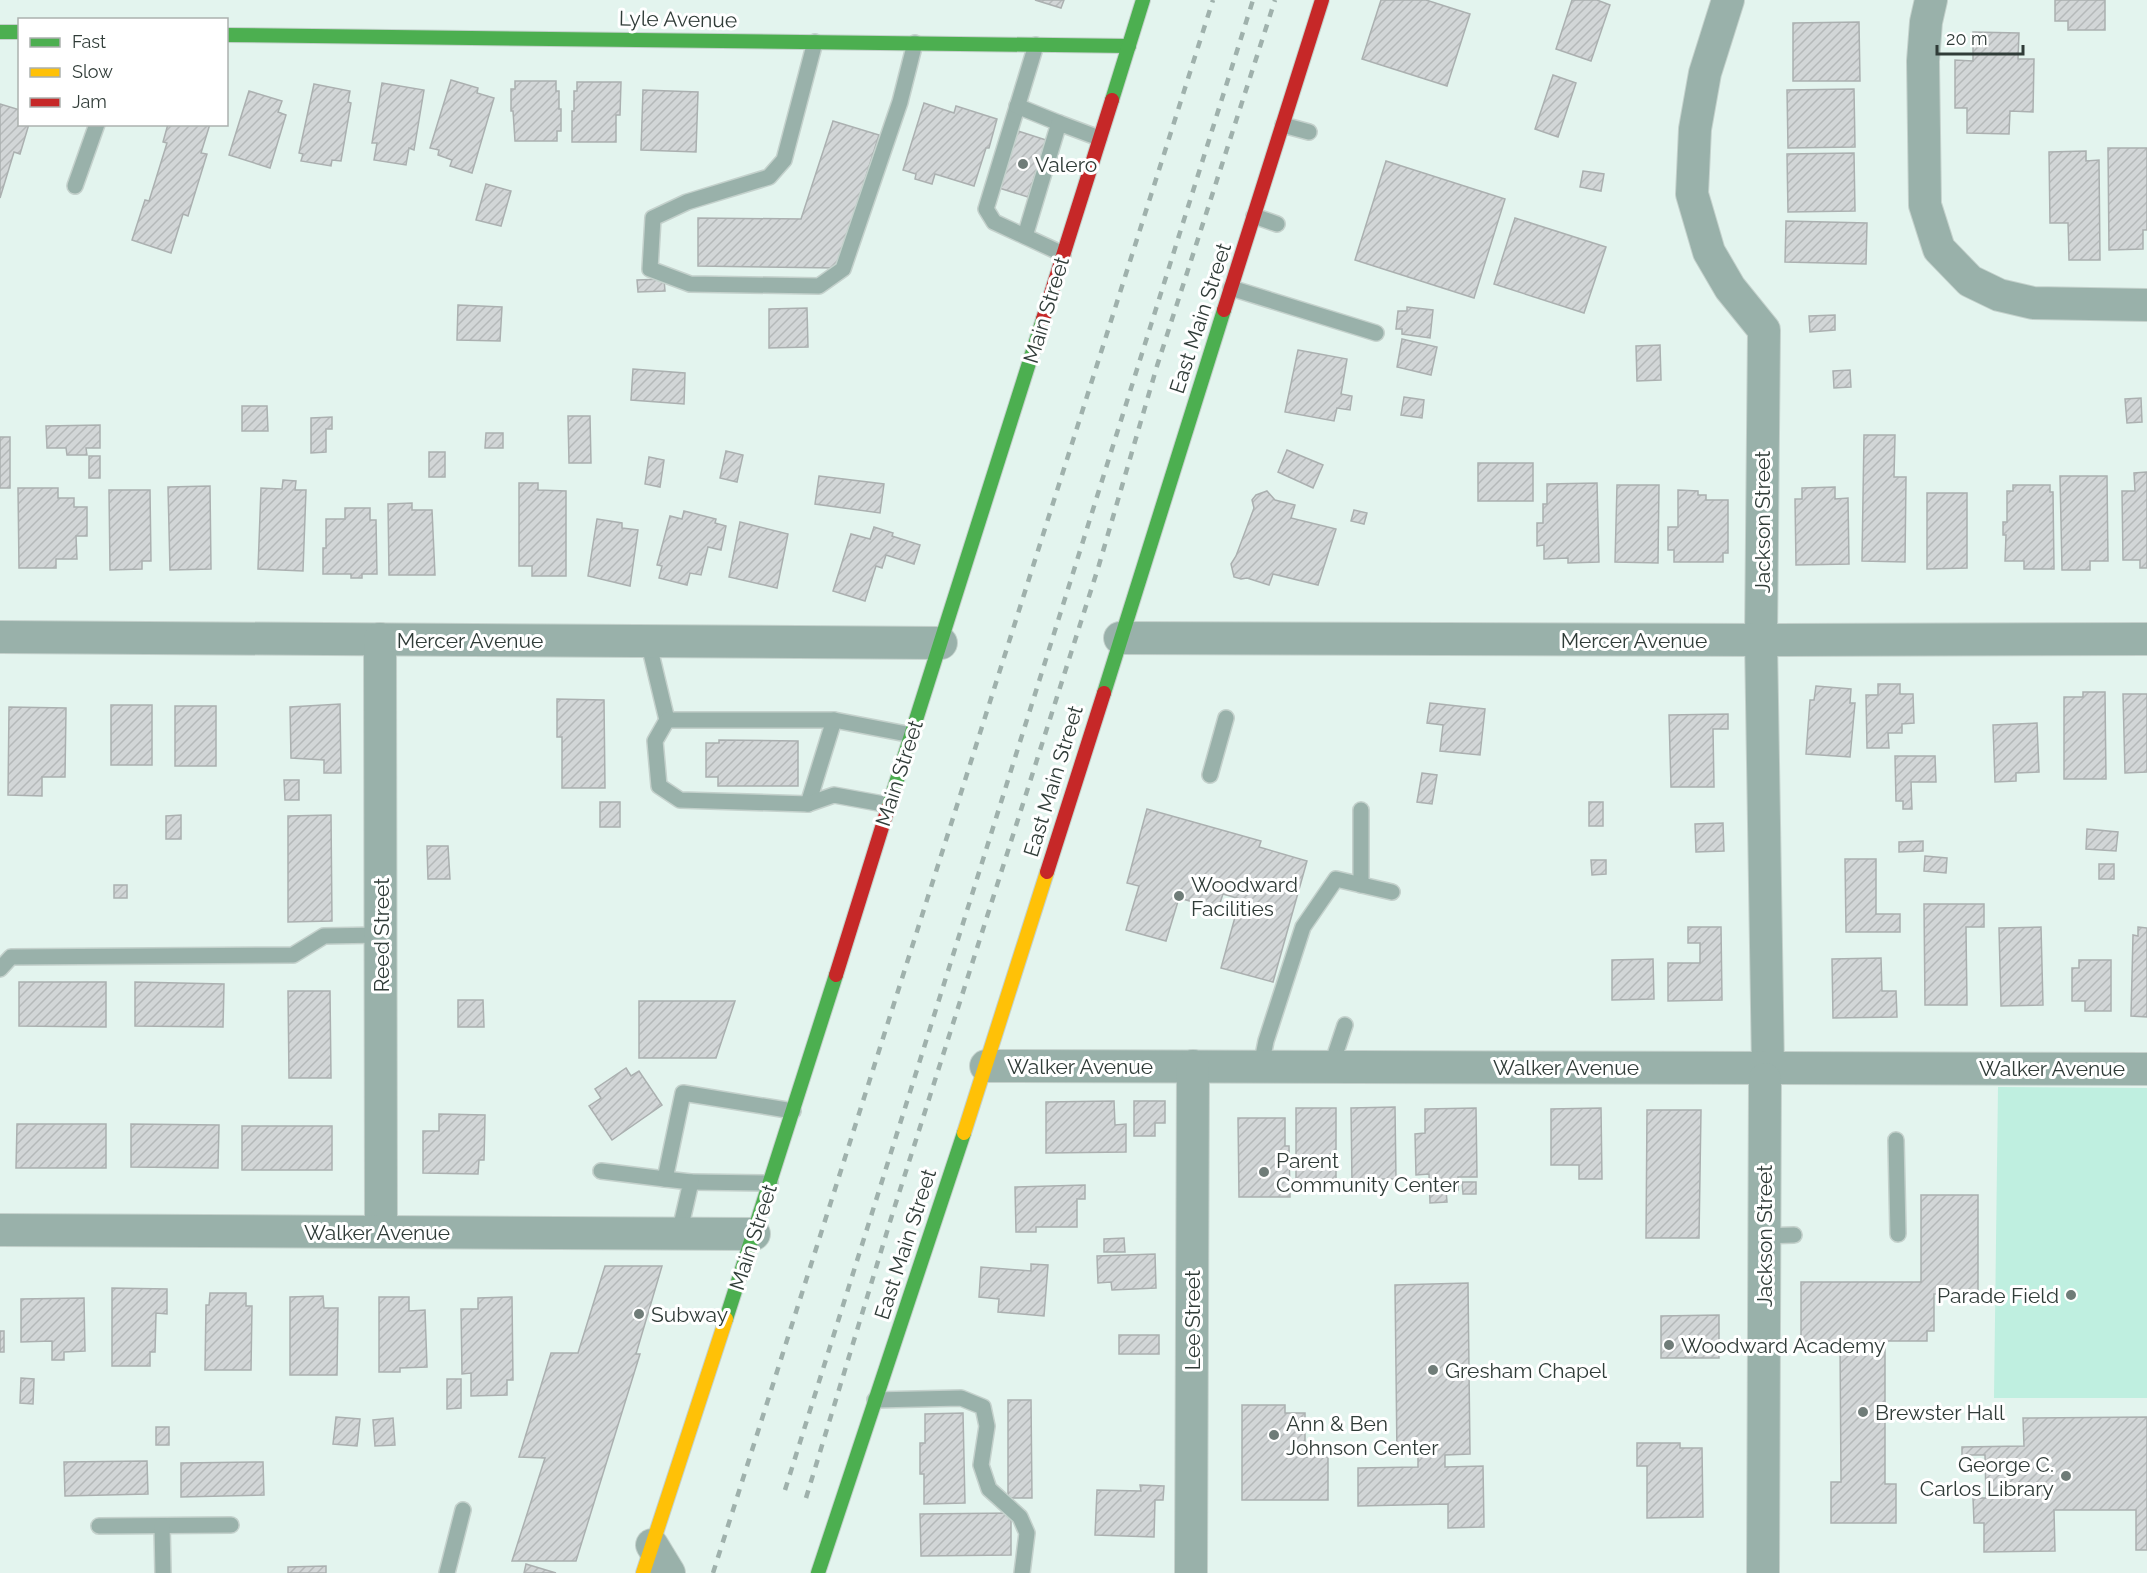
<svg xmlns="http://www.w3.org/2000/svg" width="2147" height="1573" font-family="Raleway,sans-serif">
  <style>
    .grass { fill: #bfefe0 }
    .building { fill: url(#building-hatch); stroke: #abb0b0; stroke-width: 1.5 }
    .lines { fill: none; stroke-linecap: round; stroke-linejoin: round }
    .lane-casing { stroke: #c4d1cc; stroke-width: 18 }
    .street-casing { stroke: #c4d1cc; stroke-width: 34 }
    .fast-casing { stroke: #c4d1cc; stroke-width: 16 }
    .slow-casing { stroke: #c4d1cc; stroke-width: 16 }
    .jam-casing { stroke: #c4d1cc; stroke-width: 16 }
    .lane { stroke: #99b1aa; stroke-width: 15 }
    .street { stroke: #99b1aa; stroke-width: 32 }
    .fast { stroke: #4caf50; stroke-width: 14 }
    .slow { stroke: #ffc107; stroke-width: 14 }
    .jam { stroke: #c62828; stroke-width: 14 }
    .rail { stroke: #9fb1ac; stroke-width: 4.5; stroke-dasharray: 8 8; stroke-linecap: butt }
    .poi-dot { fill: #6f7c78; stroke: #fff; stroke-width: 2 }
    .labels { text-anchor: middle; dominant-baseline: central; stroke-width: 6; stroke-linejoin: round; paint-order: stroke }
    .street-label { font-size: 21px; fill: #303c38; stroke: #fff }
    .poi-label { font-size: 21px; fill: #303c38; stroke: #fff; text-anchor: start }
  </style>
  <defs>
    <pattern id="building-hatch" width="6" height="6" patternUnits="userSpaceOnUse" patternTransform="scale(1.5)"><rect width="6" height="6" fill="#d2d6d7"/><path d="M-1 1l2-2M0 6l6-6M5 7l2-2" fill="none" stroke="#b5b9b9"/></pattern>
  </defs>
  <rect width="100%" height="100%" fill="#e3f4ee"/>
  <!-- grass -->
  <path class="grass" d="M1998,1087L2147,1088V1398H1994Z"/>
  <!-- building -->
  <g class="building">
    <path d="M1035,0H1064L1061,8Z"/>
    <path d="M1381,0H1426L1470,14L1447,86L1362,59Z"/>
    <path d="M1572,0H1597L1610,5L1591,61L1556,49Z"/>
    <path d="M2055,0H2105V30H2068V21H2055Z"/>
    <path d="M1859,22L1860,81H1793V23Z"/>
    <path d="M1973,32L2019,33L2018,59H2034L2033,112L2010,111L2009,134L1967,133V108H1955V60L1973,61Z"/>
    <path d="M1553,75L1576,83L1558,137L1535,129Z"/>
    <path d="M451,80L478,88L477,93L494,98L472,173L450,166L452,160L438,155L439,150L430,148Z"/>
    <path d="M515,81H556V91H559V109H561V131H557V141H515L513,111H511V89H515Z"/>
    <path d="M577,82H621L620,115H616V142H572V111H574V91H577Z"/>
    <path d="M382,83L424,90L414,150L409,148L406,165L374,160L377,143H372Z"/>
    <path d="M314,84L350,91L348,102L351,103L341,161L332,160L331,166L301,161L303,154L299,153Z"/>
    <path d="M1854,89L1855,147L1788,148L1787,90Z"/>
    <path d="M643,90L698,92L696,152L641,150Z"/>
    <path d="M249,91L282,101L278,112L286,115L270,168L229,155Z"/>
    <path d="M924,103L954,113L956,106L997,119L989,148H986L974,186L935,174L932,184L915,179L916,174L903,170Z"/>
    <path d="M0,104L20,110V124H29L20,154L14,152L0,198Z"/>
    <path d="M833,121L879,135L837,268L698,266V218L801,219Z"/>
    <path d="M168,124H210L201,153L207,154L188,216L183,214L171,253L132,240L145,200L149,201L167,143L163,142Z"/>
    <path d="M1018,131L1046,140L1028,197L999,188Z"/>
    <path d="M2108,148H2147V230H2143V249L2109,250Z"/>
    <path d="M2086,151V161L2099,160L2100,260H2069L2068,223H2050L2049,152Z"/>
    <path d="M1854,153L1855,211L1788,212L1787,154Z"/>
    <path d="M1386,161L1505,199L1474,298L1355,260Z"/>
    <path d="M1583,171L1604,174L1601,191L1580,187Z"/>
    <path d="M486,184L511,191L501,226L476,220Z"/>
    <path d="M1515,218L1606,247L1584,313L1494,284Z"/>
    <path d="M1786,221L1867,223L1866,264L1785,262Z"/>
    <path d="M664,279L665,291L638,292L637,280Z"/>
    <path d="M458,305L502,307L500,341L457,340Z"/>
    <path d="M1407,307L1433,310L1430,338L1402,334V329H1396L1398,311H1407Z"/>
    <path d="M807,308L808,347L769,348V309Z"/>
    <path d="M1835,315V330L1810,332L1809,316Z"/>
    <path d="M1402,339L1437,347L1431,375L1397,367Z"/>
    <path d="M1660,345L1661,380L1637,381L1636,346Z"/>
    <path d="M1298,350L1347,359L1341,394L1352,396L1350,410L1337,408L1334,421L1285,412Z"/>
    <path d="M633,369L685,373L684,404L631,400Z"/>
    <path d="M1850,370L1851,387L1834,388L1833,371Z"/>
    <path d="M1404,397L1424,400L1422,418L1401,415Z"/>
    <path d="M2141,398L2142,422L2127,423L2125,399Z"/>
    <path d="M242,406H267L268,431H242Z"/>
    <path d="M568,416H590L591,463H569Z"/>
    <path d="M332,417V429H326V452L311,453V418Z"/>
    <path d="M100,425V448H86L87,455H67L66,448H47L46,426Z"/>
    <path d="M486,433H503V448H485Z"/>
    <path d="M1864,435H1895L1894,477H1906L1905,562L1862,561Z"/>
    <rect x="0" y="437" width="10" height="51"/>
    <path d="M1287,450L1323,465L1313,488L1278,472Z"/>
    <path d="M726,451L743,455L737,482L720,478Z"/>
    <rect x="429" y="452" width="16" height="25"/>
    <rect x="89" y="456" width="11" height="22"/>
    <path d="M649,457L664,460L660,487L645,484Z"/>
    <rect x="1478" y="463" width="55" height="38"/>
    <path d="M2147,472V568H2140V560H2123L2122,491H2135L2134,473Z"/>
    <path d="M819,476L884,484L880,513L815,504Z"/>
    <path d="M2060,476H2107L2108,561H2090V570H2062Z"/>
    <path d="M283,480L296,481L295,490H306L303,571L258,569L261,488L282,489Z"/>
    <path d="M519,483H538V490L566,491V576H532V566H519Z"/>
    <path d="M1597,483L1599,562L1568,563V558L1544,559V545L1537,546V523H1543V504H1547V484Z"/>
    <path d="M1617,485H1659L1658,563L1615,562Z"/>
    <path d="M2013,485H2050V492H2053L2054,569H2024V561H2005L2006,535H2003V522H2007V491H2013Z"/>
    <path d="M210,486L211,569L170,570L168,487Z"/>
    <path d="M1835,487V499L1848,498L1849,564L1796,565L1795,499H1802V488Z"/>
    <path d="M18,488H58V498H74V507H87V536H76L77,559H56V568H19Z"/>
    <path d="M109,490H150L151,561H142V569L110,570Z"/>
    <path d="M1678,490L1698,491V495H1706V500H1728V553H1723V562H1674V550H1668V527H1678Z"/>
    <path d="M1267,491L1275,500L1295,505L1291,518L1336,529L1318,585L1273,574L1269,585L1247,578L1241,579L1234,577L1231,564L1236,556L1254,508L1252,500L1256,495Z"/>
    <path d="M1927,493H1967V568L1927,569Z"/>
    <path d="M412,503V510H432L435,575H389L388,504Z"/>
    <path d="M345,508H370V520H376L377,574H362V578H351V574H323V548H326V519H345Z"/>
    <path d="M1354,510L1367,513L1364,524L1351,521Z"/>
    <path d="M684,511L716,519L715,523L726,526L721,550L708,547L701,575L690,573L687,585L659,578L662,566L657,565L670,516L682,519Z"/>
    <path d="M597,519L622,523V528L638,530L630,586L588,576Z"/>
    <path d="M740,522L788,534L777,588L729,577Z"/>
    <path d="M874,527L893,533L892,536L920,545L914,564L886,555L882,568L876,566L865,601L833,591L851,534L870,539Z"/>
    <path d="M1878,684H1900V694H1913L1914,723L1902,724V733H1888L1889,748H1867L1866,695H1878Z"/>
    <path d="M1816,686L1851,689L1850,703H1855L1850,757L1806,754L1810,700H1814Z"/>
    <path d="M2083,692H2105L2106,779H2064V697H2083Z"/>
    <path d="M2123,694H2147V772L2125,773Z"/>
    <path d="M557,699L604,700L605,788H562V737H557Z"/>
    <path d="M1430,703L1485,709L1480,755L1440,751L1443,725L1427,723Z"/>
    <path d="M340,704L341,773H324V760L291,758L290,707Z"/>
    <rect x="111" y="705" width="41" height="60"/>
    <rect x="175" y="706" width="41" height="60"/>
    <path d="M9,707L66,708L65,777H42V796L8,795Z"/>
    <path d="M1728,714V729H1713L1714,787H1671L1669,715Z"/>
    <path d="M2037,723L2039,772L2016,773V781L1995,782L1993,725Z"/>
    <path d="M719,740L798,741V786H718V777H706V743H719Z"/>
    <path d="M1895,756H1935L1936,782H1911L1912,809H1903V801H1896Z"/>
    <path d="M1422,773L1437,775L1432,804L1417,802Z"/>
    <path d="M284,780H299V800H285Z"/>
    <rect x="600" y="802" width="20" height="25"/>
    <rect x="1589" y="802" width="14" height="24"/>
    <path d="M1147,809L1261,841L1259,847L1307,861L1273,982L1221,968L1240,899L1223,894L1218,909L1179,898L1166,941L1126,930L1139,886L1127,883Z"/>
    <path d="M181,815V839H166V816Z"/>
    <path d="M331,815L332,921L288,922V816Z"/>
    <path d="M1723,823L1724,851L1696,852L1695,824Z"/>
    <path d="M2087,829L2118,832L2116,851L2086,849Z"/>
    <path d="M1923,841V851L1899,852V842Z"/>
    <path d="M427,846H448L450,879H428Z"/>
    <path d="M1925,856L1947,858L1946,873L1924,871Z"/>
    <path d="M1845,859H1876V914H1900V932H1846Z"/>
    <path d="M1591,860H1606V874L1592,875Z"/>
    <rect x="2099" y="864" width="15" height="15"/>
    <rect x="114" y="885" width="13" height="13"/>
    <path d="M1924,904H1984V927H1966L1967,1005H1925Z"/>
    <path d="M1688,927H1721L1722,1000L1668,1001V963H1700V943H1688Z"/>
    <path d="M2041,927L2043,1005L2001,1006L1999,928Z"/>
    <path d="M2138,927L2147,928V1017L2131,1016L2133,935L2138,936Z"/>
    <path d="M1881,958L1882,991H1896L1897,1017L1833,1018L1832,959Z"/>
    <path d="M1653,959L1654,999L1612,1000V960Z"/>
    <path d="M2079,960H2111V1011H2085V1001H2072V968H2079Z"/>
    <path d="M19,982H106V1027L19,1026Z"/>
    <path d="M135,982L224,984L223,1027L135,1026Z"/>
    <path d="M288,991H330L331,1078H289Z"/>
    <path d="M458,1000H483L484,1027H458Z"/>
    <path d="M639,1001H735L716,1058H639Z"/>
    <path d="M626,1068L631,1076L639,1071L662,1105L612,1140L589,1106L601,1098L595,1089Z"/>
    <path d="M1114,1101L1115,1125L1126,1124V1152L1046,1153V1102Z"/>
    <path d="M1134,1101H1165V1123H1155V1136H1134Z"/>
    <path d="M1395,1107L1396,1179H1379V1188H1366V1184H1352L1351,1108Z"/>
    <path d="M1296,1108H1336V1190H1300V1181H1296Z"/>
    <path d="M1476,1108L1477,1177H1458V1190H1446L1447,1202L1430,1203L1429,1174L1416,1175L1415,1134L1425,1133V1109Z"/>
    <path d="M1601,1108L1602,1179H1579V1165H1551V1109Z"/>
    <path d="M1647,1110H1701L1699,1238H1646Z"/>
    <path d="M439,1114L485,1115L484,1160H479L478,1174L423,1173V1131H439Z"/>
    <path d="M1238,1118H1285V1146H1289L1290,1197H1239Z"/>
    <path d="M17,1124H106V1168H16Z"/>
    <path d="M131,1124L219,1125L218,1168L131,1167Z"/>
    <rect x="242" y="1126" width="90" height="44"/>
    <path d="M1462,1182H1476V1194H1463Z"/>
    <path d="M1085,1185V1199H1077V1227H1036V1232H1016L1015,1187Z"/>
    <path d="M1921,1195H1978V1294H1934V1331H1927V1341H1885V1484H1896V1523H1831V1482H1841L1840,1341H1801V1282H1921Z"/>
    <path d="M1124,1238L1125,1252H1104V1239Z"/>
    <path d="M1155,1254L1156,1288L1112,1290L1111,1282L1098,1283L1097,1256Z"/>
    <path d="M1031,1264L1048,1265L1044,1316L998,1312L999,1299L979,1297L981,1267L1031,1271Z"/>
    <path d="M605,1266H662L636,1354H640L576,1561H512L545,1458L519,1457L551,1353H578Z"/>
    <path d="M1468,1283L1470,1454L1445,1455V1467L1483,1466L1484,1527L1448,1528V1504L1358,1506V1468L1418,1467V1455L1397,1456L1395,1285Z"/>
    <path d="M112,1288L167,1289V1314L156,1313L155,1352H150V1366H112Z"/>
    <path d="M210,1293H246V1306H252L251,1370H205L206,1305H209Z"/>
    <path d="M323,1296L324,1308H338L337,1375H290V1297Z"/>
    <path d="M379,1297H409V1311L425,1310L427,1367L400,1368V1372H379Z"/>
    <path d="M512,1297L513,1380H507V1395L471,1396V1373L462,1374L461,1309H478V1298Z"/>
    <path d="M84,1298L85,1351L64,1352V1360H52V1341L21,1342V1299Z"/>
    <path d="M1719,1315V1358H1661V1316Z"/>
    <rect x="0" y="1331" width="4" height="21"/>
    <rect x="1119" y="1335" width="40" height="19"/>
    <path d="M21,1378L34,1379L33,1404L20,1403Z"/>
    <path d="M447,1379H461V1408L447,1409Z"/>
    <path d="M1008,1400H1031L1032,1498H1008Z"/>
    <path d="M1242,1405H1285V1413H1305V1457H1328V1500H1242Z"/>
    <path d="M963,1413L965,1503L924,1504V1474H920V1443H925V1414Z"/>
    <path d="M336,1417L360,1419L357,1446L333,1444Z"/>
    <path d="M2147,1417V1550H2136V1510H2054L2055,1551L1984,1552V1523H1974L1973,1498H1986L1985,1455H1962V1447L2024,1446L2023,1418Z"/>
    <path d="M393,1418L395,1445L375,1446L373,1420Z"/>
    <rect x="156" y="1427" width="13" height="18"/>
    <path d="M1637,1443H1680V1448H1702L1703,1517L1647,1518V1466H1637Z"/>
    <path d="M147,1461L148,1494L65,1496L64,1462Z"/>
    <path d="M263,1462L264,1495L181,1497V1463Z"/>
    <path d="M1140,1485L1164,1486L1163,1500H1155L1154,1537L1095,1535L1097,1490L1141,1491Z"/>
    <path d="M1011,1513V1555L921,1556L920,1514Z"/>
    <path d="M526,1564L556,1573H524Z"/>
    <path d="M326,1566V1573H288V1567Z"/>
  </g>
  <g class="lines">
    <defs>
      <g id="lane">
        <path d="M815,42L784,160L769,177L687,202L653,218L650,269L690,284L819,286L843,269L900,102L915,43"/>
        <path d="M1036,45L986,209L994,222L1063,254"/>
        <path d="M1017,106L1059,123"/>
        <path d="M1283,125L1309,132"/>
        <path d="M75,186L97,124"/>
        <path d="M1254,216L1277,224"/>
        <path d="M1025,236L1059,123L1099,138"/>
        <path d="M1231,288L1376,333"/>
        <path d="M648,641L667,720"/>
        <path d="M1210,775L1226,718"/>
        <path d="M808,804L834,720"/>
        <path d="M889,805L834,795L808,804L680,800L659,786L655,741L667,720H834L912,735"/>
        <path d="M1361,810V885"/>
        <path d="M0,969L11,957L293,955L324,936L381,935"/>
        <path d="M1261,1066L1266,1041L1303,927L1336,879L1392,892"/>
        <path d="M1331,1067L1345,1025"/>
        <path d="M1896,1140L1898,1234"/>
        <path d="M601,1171L665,1179"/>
        <path d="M691,1182L770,1183"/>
        <path d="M679,1234L691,1182L665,1179L683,1093L793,1111"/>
        <path d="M1764,1236L1794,1235"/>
        <path d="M875,1400L961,1398L983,1407L987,1426L981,1465L989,1489L1020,1517L1027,1533L1022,1573"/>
        <path d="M99,1526L231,1525"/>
        <path d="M162,1526L163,1573"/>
        <path d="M447,1573L463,1510"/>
      </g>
      <g id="street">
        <path d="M1728,0L1705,73L1695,129L1692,194L1709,252L1730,288L1764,330L1761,640L1768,1068"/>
        <path d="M1931,0L1926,22L1923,61L1925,205L1939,249L1970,281L1999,295L2033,303L2147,305"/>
        <path d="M0,637L941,643"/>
        <path d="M1120,638L1761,640L2147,639"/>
        <path d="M380,639L381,1232"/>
        <path d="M986,1066L2147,1069"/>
        <path d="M0,1230L754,1234"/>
        <path d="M652,1545L669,1573"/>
        <path d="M1191,1573L1193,1066"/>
        <path d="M1763,1573L1765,1079"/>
      </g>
      <g id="fast">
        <path d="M0,32H20"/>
        <path d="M226,35L1129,46"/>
        <path d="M1112,100L1143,0"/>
        <path d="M1104,693L1224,310"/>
        <path d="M888,808L1043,319"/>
        <path d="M726,1319L836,975"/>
        <path d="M818,1573L964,1133"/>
      </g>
      <g id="slow">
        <path d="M964,1133L1047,872"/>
        <path d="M643,1573L726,1319"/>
      </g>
      <g id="jam">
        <path d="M1224,310L1322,0"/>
        <path d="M1043,319L1112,100"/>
        <path d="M1047,872L1104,693"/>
        <path d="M836,975L888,808"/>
      </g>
    </defs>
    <!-- lane casing -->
    <use href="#lane" class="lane-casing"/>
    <!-- street casing -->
    <use href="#street" class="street-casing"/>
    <!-- fast casing -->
    <use href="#fast" class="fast-casing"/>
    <!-- slow casing -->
    <use href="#slow" class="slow-casing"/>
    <!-- jam casing -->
    <use href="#jam" class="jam-casing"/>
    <!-- lane -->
    <use href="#lane" class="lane"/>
    <!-- street -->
    <use href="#street" class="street"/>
    <!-- fast -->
    <use href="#fast" class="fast"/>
    <!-- slow -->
    <use href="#slow" class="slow"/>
    <!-- jam -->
    <use href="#jam" class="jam"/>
    <!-- rail -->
    <g class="rail">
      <path d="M785,1490L1253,0"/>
      <path d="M806,1498L893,1212L1099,565L1157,366L1275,0"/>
      <path d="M713,1573L1213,0"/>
    </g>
  </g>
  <!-- markers -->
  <g class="poi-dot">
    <circle cx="1023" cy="164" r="6"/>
    <circle cx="1179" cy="896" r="6"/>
    <circle cx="1264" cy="1172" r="6"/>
    <circle cx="2071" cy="1295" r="6"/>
    <circle cx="639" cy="1314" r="6"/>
    <circle cx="1669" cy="1345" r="6"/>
    <circle cx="1433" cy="1370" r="6"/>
    <circle cx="1863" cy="1412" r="6"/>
    <circle cx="1274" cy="1435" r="6"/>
    <circle cx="2066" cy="1476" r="6"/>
  </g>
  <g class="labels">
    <!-- street labels -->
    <g class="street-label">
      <text transform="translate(678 19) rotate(1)">Lyle Avenue</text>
      <text transform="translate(1046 310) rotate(-73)">Main Street</text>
      <text transform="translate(1200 318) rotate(-72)">East Main Street</text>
      <text transform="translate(1762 522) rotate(-90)">Jackson Street</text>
      <text x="470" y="640">Mercer Avenue</text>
      <text x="1634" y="640">Mercer Avenue</text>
      <text transform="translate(899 773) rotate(-72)">Main Street</text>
      <text transform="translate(1053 781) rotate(-73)">East Main Street</text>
      <text transform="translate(381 935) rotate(-90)">Reed Street</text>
      <text x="1080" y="1066">Walker Avenue</text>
      <text x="1566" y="1067">Walker Avenue</text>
      <text x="2052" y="1068">Walker Avenue</text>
      <text x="377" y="1232">Walker Avenue</text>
      <text transform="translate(1764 1236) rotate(-90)">Jackson Street</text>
      <text transform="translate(753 1237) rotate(-72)">Main Street</text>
      <text transform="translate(905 1244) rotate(-72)">East Main Street</text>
      <text transform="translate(1192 1320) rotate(-90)">Lee Street</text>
    </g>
    <!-- poi labels -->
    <g class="poi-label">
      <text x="1035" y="164">Valero</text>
      <text x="1191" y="884">Woodward<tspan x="1191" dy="24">Facilities</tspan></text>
      <text x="1276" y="1160">Parent<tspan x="1276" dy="24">Community Center</tspan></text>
      <text x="2059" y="1295" text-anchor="end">Parade Field</text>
      <text x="651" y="1314">Subway</text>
      <text x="1681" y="1345">Woodward Academy</text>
      <text x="1445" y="1370">Gresham Chapel</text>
      <text x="1875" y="1412">Brewster Hall</text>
      <text x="1286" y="1423">Ann &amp; Ben<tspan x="1286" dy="24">Johnson Center</tspan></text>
      <text x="2054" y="1464" text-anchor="end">George C.<tspan x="2054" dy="24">Carlos Library</tspan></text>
    </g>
  </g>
  <!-- legend -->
  <rect x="18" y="18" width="210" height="108" fill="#ffffff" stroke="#acb1af" stroke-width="1.5"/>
  <rect x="30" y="38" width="30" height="9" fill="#4caf50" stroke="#acb1af" stroke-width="1.5"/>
  <text x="72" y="48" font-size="18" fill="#303c38">Fast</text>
  <rect x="30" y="68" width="30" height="9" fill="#ffc107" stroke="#acb1af" stroke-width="1.5"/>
  <text x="72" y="78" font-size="18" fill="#303c38">Slow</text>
  <rect x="30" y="98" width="30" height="9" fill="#c62828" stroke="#acb1af" stroke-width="1.5"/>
  <text x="72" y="108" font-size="18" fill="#303c38">Jam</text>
  <!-- scale -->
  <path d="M1937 45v9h86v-9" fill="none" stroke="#303c38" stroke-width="3"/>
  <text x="1946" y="45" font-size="18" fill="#303c38" stroke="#ffffff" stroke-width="4.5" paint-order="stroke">20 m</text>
</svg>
